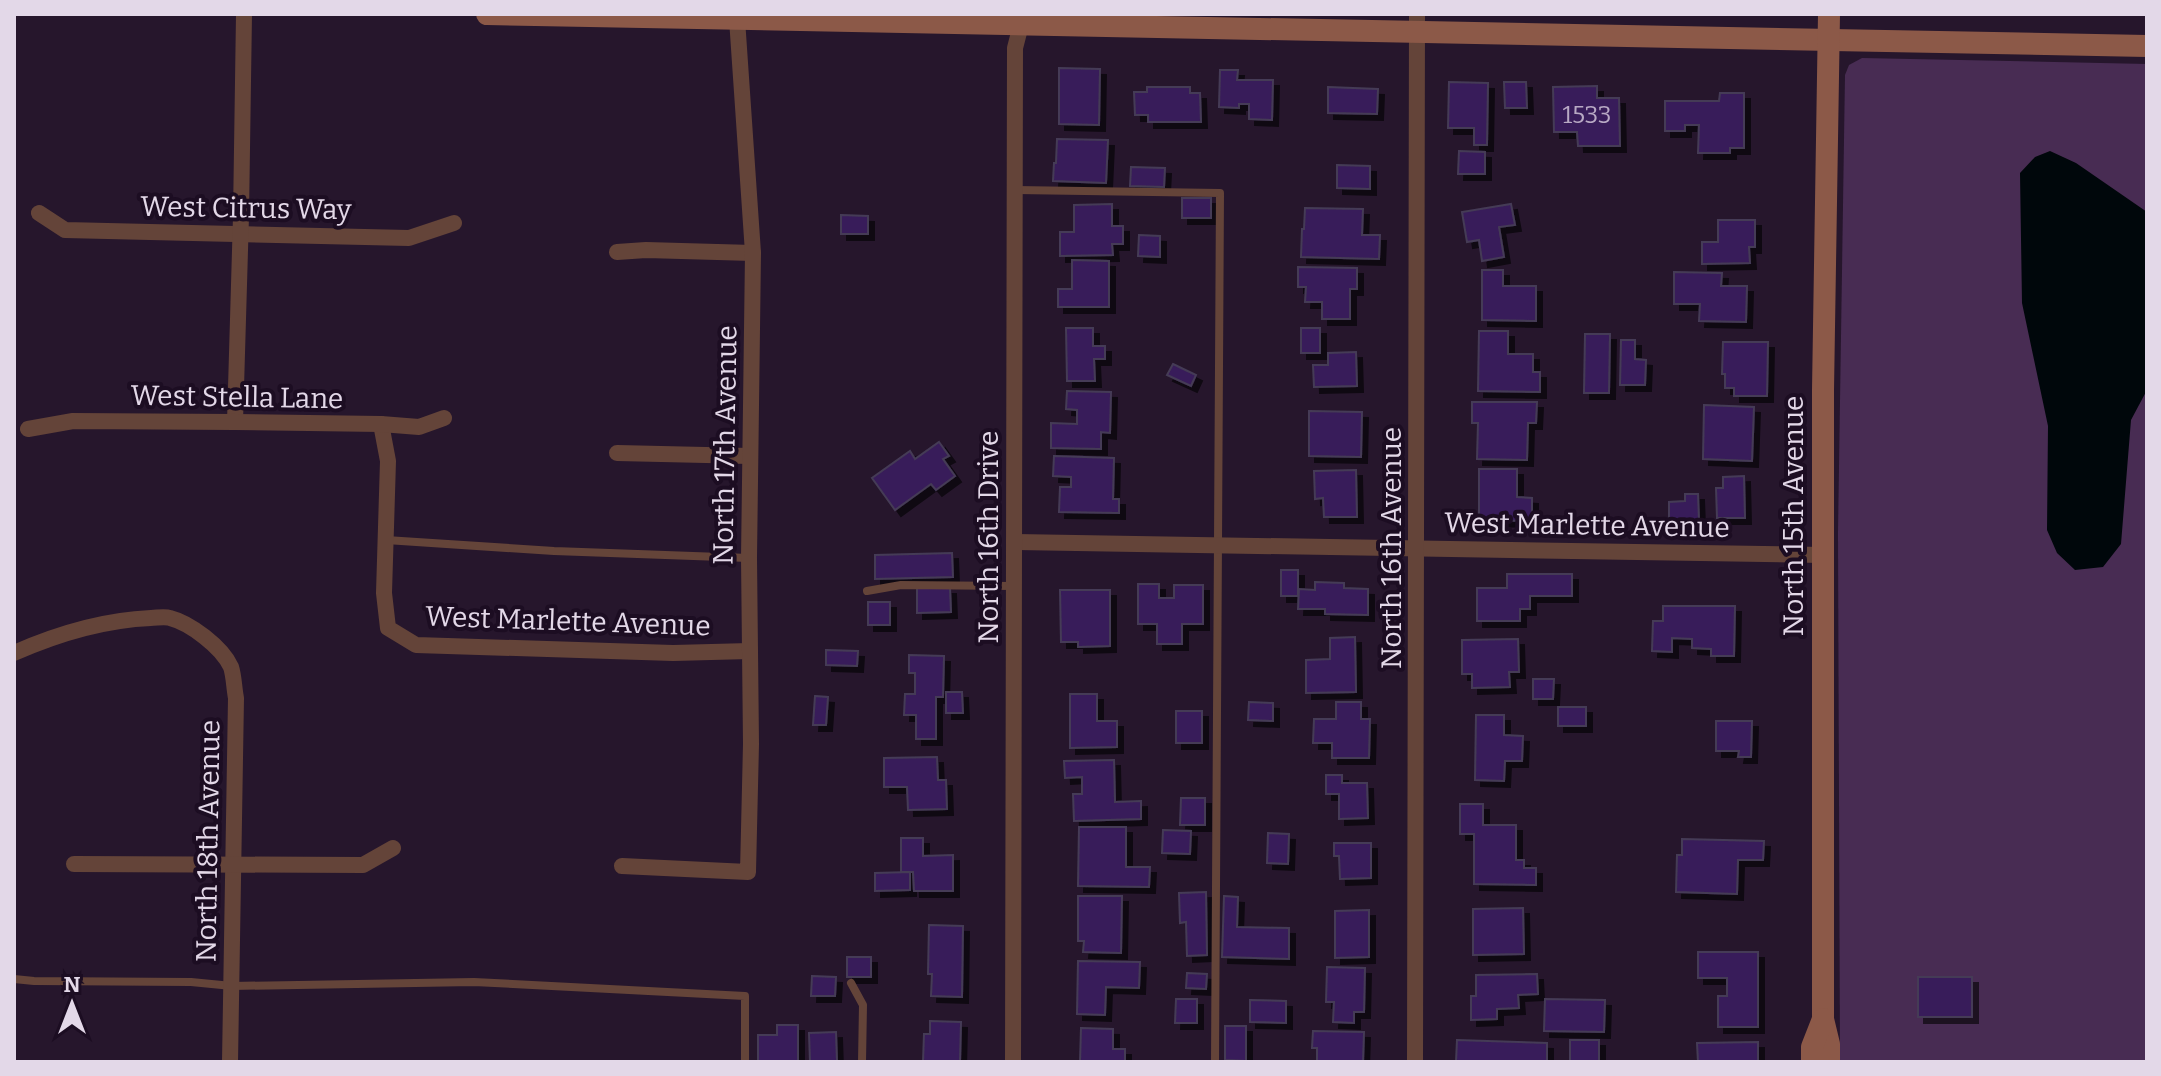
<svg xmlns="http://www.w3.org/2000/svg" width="2161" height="1076" font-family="Bitter,serif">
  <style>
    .green { fill: #482c53 }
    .water { fill: #00070b }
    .building { fill: #381d5a; stroke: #453b56; stroke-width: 2; filter: url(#shadow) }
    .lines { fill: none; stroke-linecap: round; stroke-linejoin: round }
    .lane { stroke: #644439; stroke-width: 8 }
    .street { stroke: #644439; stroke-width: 16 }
    .secondary { stroke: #8c5948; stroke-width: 22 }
    .labels { text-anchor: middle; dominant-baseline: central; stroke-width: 8; stroke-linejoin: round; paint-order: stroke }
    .number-label { font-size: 24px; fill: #b8a9c4 }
    .street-label { font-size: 28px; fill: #e3d8e8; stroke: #1c0d22 }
  </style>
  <defs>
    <filter id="shadow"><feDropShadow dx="6" dy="6" stdDeviation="0" flood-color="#0009"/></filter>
  </defs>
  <rect width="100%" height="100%" fill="#26162c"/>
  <!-- green -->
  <path class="green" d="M1862,58L2147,64V1062H1840L1838,533L1845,75L1849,65Z"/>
  <!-- water -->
  <path class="water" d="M2050,151L2076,163L2147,212V390L2131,420L2121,544L2103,567L2075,570L2057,553L2047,530L2048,426L2022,303L2020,173L2035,157Z"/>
  <!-- building -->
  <g class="building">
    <path d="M1059,68L1100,69L1099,125L1059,124Z"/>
    <path d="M1220,70H1238L1237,80H1273L1272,120L1249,119V104H1239V108L1219,107Z"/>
    <path d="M1449,82L1488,83L1487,145H1474V128H1448Z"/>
    <path d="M1504,82H1526L1527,108H1505Z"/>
    <path d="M1597,86V98H1619L1620,146H1578L1577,132H1554L1553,87Z"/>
    <path d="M1147,87H1190V93H1200L1201,122H1148V115H1135L1134,92H1147Z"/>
    <path d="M1328,87L1378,89L1377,114L1328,113Z"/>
    <path d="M1720,93H1744V148H1730V153H1698L1699,125H1685V131H1665V101H1719Z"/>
    <path d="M1057,139L1108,140L1106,183L1053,181L1054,163H1056Z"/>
    <path d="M1459,151L1485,152V174H1458Z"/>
    <path d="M1337,165L1370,166V189L1337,188Z"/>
    <path d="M1131,167L1165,168L1164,187L1130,186Z"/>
    <rect x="1182" y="198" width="29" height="20"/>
    <path d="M1112,204V226H1123V244H1112L1113,255L1060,256V232H1074V205Z"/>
    <path d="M1511,204L1515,225L1499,227L1504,257L1482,261L1479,240L1467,242L1462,212Z"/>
    <path d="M1305,208L1363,209L1362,235H1380L1379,259L1301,257L1302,229H1304Z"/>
    <path d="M841,215L868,216V234H841Z"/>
    <path d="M1718,220H1755V247H1749L1750,263L1702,264V242H1718Z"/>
    <path d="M1139,235L1160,236V257L1138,256Z"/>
    <path d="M1072,260L1109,261V307H1058V289H1072Z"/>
    <path d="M1298,267L1357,268V289H1350V319H1322V302H1305L1306,287H1298Z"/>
    <path d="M1482,270H1503V286H1536V321L1482,320Z"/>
    <path d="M1674,272L1722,273L1721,286H1747L1746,322L1699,321L1700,304H1674Z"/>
    <path d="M1066,328H1093V346H1105V359H1094L1095,381H1067Z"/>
    <rect x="1301" y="328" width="19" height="25"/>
    <path d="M1479,331H1508V354H1533V372H1540V392L1478,391Z"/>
    <path d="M1585,334H1610L1609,393H1584Z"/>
    <path d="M1621,340H1635V359L1646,360L1645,385H1620Z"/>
    <path d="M1723,342H1768L1767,396H1734V388H1725V374H1722Z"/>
    <path d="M1356,352L1357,386L1314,387L1313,365H1328V353Z"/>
    <path d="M1173,364L1196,375L1191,386L1167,375Z"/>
    <path d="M1067,391L1111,392L1110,433L1101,432V449L1051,448V423L1077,424V410L1066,409Z"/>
    <path d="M1472,402H1537L1536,423H1528L1527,460L1477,459L1478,423H1472Z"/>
    <path d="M1704,405L1754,407L1752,461L1703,459Z"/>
    <path d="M1309,411L1362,412L1361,457L1309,456Z"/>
    <path d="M939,442L949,456L943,459L955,476L936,490L931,484L895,510L872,478L910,451L915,459Z"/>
    <path d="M1054,456L1114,458L1113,499H1119V513L1059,512L1060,487H1071V477L1053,476Z"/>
    <path d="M1479,469H1517V497L1532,498V521L1479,520Z"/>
    <path d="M1356,470L1357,517H1324L1323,498L1315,499L1314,471Z"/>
    <path d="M1744,476L1745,518H1717L1716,488H1723V477Z"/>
    <path d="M1685,494H1698L1699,520H1669V502L1685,501Z"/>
    <path d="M952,553L953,577L875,579V555Z"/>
    <rect x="1281" y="570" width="17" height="26"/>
    <path d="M1507,574H1572V596H1530V609H1520V621H1477V588H1507Z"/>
    <path d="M1315,582L1344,583V588L1368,589V615L1325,614V609H1298L1299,589L1315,590Z"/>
    <path d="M1138,584H1159V598H1174V585H1203V624H1182V644H1157V624H1138Z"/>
    <path d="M917,588H950L951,612L917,613Z"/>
    <path d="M1060,590H1110V646L1078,647V642H1061Z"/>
    <rect x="868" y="602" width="22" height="23"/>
    <path d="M1663,606H1735L1734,656H1711V649L1692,648V639L1672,638V652L1652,651L1653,621H1663Z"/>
    <path d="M1355,637L1356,692L1306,693V660L1330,659V638Z"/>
    <path d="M1518,639L1519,672H1509L1510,687L1472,688V674H1462V640Z"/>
    <path d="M826,650L858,651L857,666L826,665Z"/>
    <path d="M909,655L944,656L943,697H936V739H916V715H904L905,694H915V673H909Z"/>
    <path d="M1533,679H1554L1553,699H1533Z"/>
    <path d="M946,692H962L963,713H946Z"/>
    <path d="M1070,694H1097V721H1117V747L1070,748Z"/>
    <path d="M815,696L828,697L826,725H813Z"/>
    <path d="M1249,702L1273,703V721L1248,720Z"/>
    <path d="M1336,702H1361V719H1370L1369,758H1332V743H1313L1314,719H1336Z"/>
    <rect x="1558" y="707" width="28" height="19"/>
    <rect x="1176" y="711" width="26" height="32"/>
    <path d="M1476,715H1504V735L1523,736L1522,761H1505L1504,781L1475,780Z"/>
    <path d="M1716,721H1752L1751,757H1738L1739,751H1716Z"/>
    <path d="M937,757L938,780H946L947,809L908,810L907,787H884V758Z"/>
    <path d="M1114,760L1115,802L1141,801V819L1074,821L1073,794H1082V777L1065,778L1064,761Z"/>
    <path d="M1326,775H1342V783H1367L1368,818L1339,819V794H1326Z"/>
    <path d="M1181,798H1205V825H1180Z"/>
    <path d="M1460,804H1483V825H1516V860H1524V868H1536V885L1474,884V834H1460Z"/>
    <path d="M1079,827H1126V867H1150L1149,887L1078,886Z"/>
    <path d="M1163,830L1191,831L1190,854L1162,853Z"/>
    <path d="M1268,833L1289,834L1288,864L1267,863Z"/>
    <path d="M901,838H923V856L953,855V891H914L913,872H901Z"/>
    <path d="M1682,839L1764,841L1763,860H1738L1737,894L1676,892L1677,855H1682Z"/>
    <path d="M1334,843H1371V878L1340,879L1339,856H1334Z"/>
    <path d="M910,872V890L875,891V873Z"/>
    <path d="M1206,892L1207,955L1187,956L1186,922L1180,923L1179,893Z"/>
    <path d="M1078,896H1122L1121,953L1083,952L1084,941H1078Z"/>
    <path d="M1224,896L1238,897L1237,927L1289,928V959L1222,957Z"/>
    <path d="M1523,908L1524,954L1473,955V909Z"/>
    <path d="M1369,910V957L1335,958V911Z"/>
    <path d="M929,925L963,926L962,997L931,996L932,974H928Z"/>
    <path d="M1698,952H1758V1027H1718V996H1727V978H1698Z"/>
    <rect x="847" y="957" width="24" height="20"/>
    <path d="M1078,961L1140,962L1139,988L1106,987L1105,1015L1077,1014Z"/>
    <path d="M1327,967L1365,968L1364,1012H1354V1023L1333,1022L1334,1002H1326Z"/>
    <path d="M1187,973L1207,974L1206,989L1186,988Z"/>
    <path d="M1537,974L1538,994L1518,995L1519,1008L1497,1009V1019L1471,1020V996H1476V975Z"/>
    <path d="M812,976L836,977L835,996H811Z"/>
    <rect x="1918" y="977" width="54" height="40"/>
    <path d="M1176,999H1197V1023H1175Z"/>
    <path d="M1545,999L1605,1000L1604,1032L1544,1031Z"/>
    <path d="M1250,1000L1286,1001V1023L1250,1022Z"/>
    <path d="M930,1021L961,1022L960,1062H923L924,1034H930Z"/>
    <path d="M777,1025H798V1062H758V1035H777Z"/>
    <path d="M1225,1026H1246V1061L1225,1060Z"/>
    <path d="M1081,1028L1113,1029V1049H1125V1062H1080Z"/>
    <path d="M1313,1031L1364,1032L1363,1062H1317V1048H1312Z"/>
    <path d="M836,1032L837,1062H810L809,1033Z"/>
    <path d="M1457,1040L1547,1043V1062H1456Z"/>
    <rect x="1570" y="1040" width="29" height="22"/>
    <path d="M1758,1042V1062H1698L1697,1043Z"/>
  </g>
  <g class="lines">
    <!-- lane -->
    <g class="lane">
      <path d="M1015,190L1220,193L1215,1062"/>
      <path d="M386,540L554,551L749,558"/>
      <path d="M867,591L901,585L1013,586"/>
      <path d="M14,979L34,981L191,982L232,986L474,982L745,996V1062"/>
      <path d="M851,983L863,1005L862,1062"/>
    </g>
    <!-- street -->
    <g class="street">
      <path d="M39,213L65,230L409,238L454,223"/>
      <path d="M617,252L646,250L753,253"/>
      <path d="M235,422L241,216L244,14"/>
      <path d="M381,424L388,461L384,593L388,628L416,645L673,653L750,651"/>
      <path d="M28,429L73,421L235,422L381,424L419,427L444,418"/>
      <path d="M617,453L750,456"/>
      <path d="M1014,542L1823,555"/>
      <path d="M14,653C57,634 104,620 151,618C157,618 164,616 170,618C190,623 222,647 231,667C234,676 234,688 236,698L230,1062"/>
      <path d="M74,864L363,865L393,848"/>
      <path d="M622,866L748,872L751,744L749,558L753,253L737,19"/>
      <path d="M1013,1062L1015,48L1023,17"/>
      <path d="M1415,1062L1417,14"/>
    </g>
    <!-- secondary -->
    <g class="secondary">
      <path d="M487,14L2147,46"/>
      <path d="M1829,14L1823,390V1019L1829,1044V1062"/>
      <path d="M1812,1062V1047L1823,1019"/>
    </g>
  </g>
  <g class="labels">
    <!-- number labels -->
    <g class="number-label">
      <text x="1587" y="115">1533</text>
    </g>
    <!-- street labels -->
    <g class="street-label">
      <text transform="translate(246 208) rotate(1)">West Citrus Way</text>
      <text transform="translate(237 397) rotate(1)">West Stella Lane</text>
      <text transform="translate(725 445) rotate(-89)">North 17th Avenue</text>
      <text transform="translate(1793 516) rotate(-90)">North 15th Avenue</text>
      <text transform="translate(1587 525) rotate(1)">West Marlette Avenue</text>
      <text transform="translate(988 537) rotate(-90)">North 16th Drive</text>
      <text transform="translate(1391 548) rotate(-90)">North 16th Avenue</text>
      <text transform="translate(568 621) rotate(2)">West Marlette Avenue</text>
      <text transform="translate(208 841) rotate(-89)">North 18th Avenue</text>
    </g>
  </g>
  <!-- border -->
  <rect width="2161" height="1076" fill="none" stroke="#e3d8e8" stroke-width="32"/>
  <!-- north arrow -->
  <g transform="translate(72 1004)" stroke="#1c0d22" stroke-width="6" paint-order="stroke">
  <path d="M0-6L14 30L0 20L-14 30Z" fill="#e3d8e8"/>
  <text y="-12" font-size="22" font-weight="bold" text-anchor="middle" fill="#e3d8e8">N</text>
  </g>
</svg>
